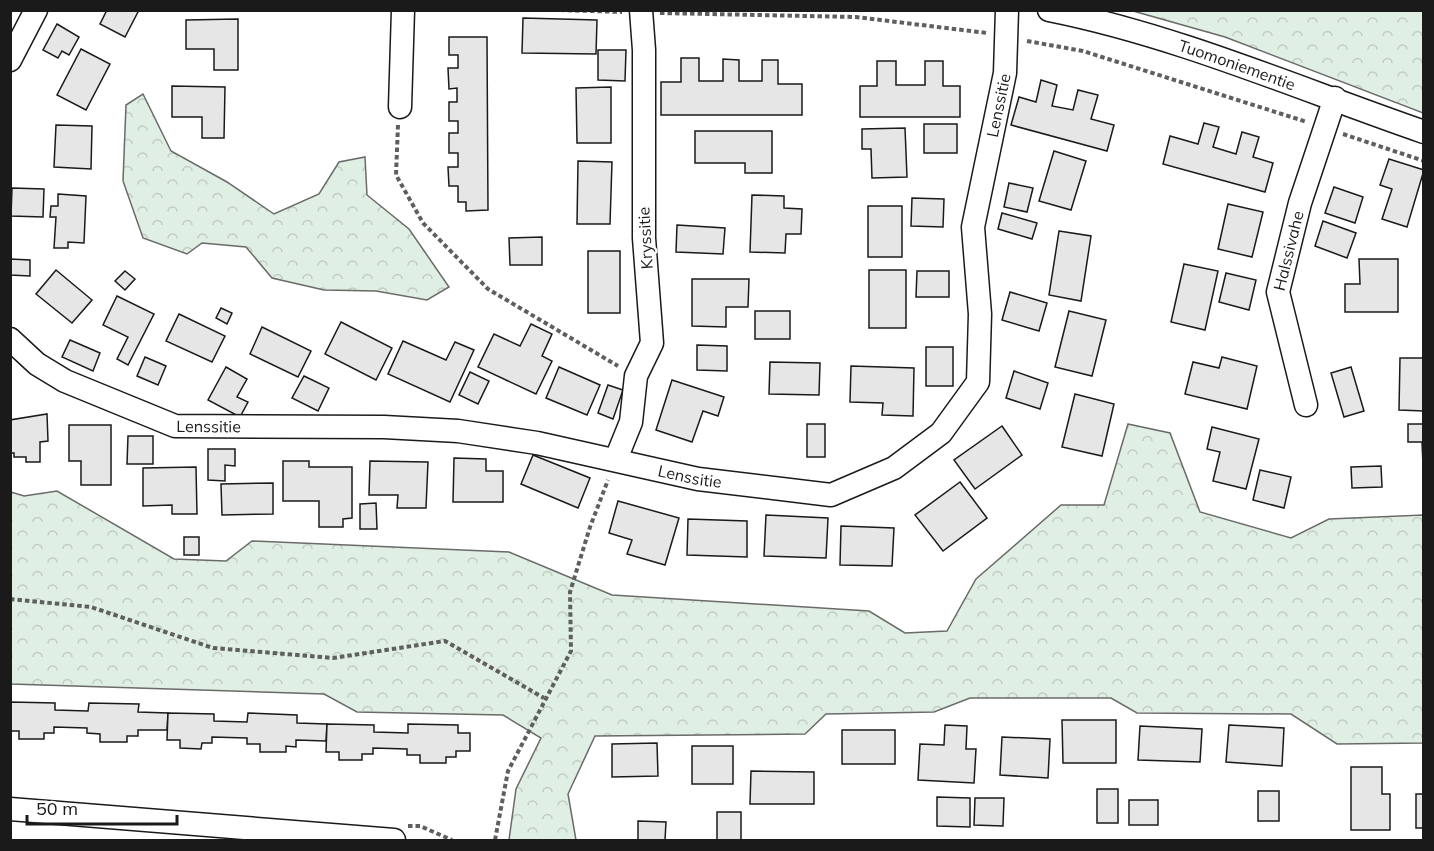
<svg xmlns="http://www.w3.org/2000/svg" width="1434" height="851" font-family="Mulish,sans-serif">
  <style>
    .forest { fill: url(#forest-crowns); stroke: #6a6a6a; stroke-width: 1.5 }
    .building { fill: #e6e6e6; stroke: #1a1a1a; stroke-width: 1.5 }
    .lines { fill: none; stroke-linecap: round; stroke-linejoin: round }
    .minor-casing { stroke: #1a1a1a; stroke-width: 25 }
    .path { stroke: #5f5f5f; stroke-width: 4; stroke-dasharray: 4.5 3; stroke-linecap: butt }
    .minor { stroke: #fff; stroke-width: 22 }
    .labels { text-anchor: middle; dominant-baseline: central; stroke-width: 4.5; stroke-linejoin: round; paint-order: stroke }
    .street-label { font-size: 16px; fill: #1a1a1a; stroke: #fff }
  </style>
  <defs>
    <pattern id="forest-crowns" width="20" height="18" patternUnits="userSpaceOnUse" patternTransform="scale(1.5)"><rect width="20" height="18" fill="#e0efe3"/><path d="M2 6a3 3 0 1 1 6 0M12 15a3 3 0 1 1 6 0" fill="none" stroke="#c0ccc2"/></pattern>
  </defs>
  <rect width="100%" height="100%" fill="#fff"/>
  <!-- forest -->
  <g class="forest">
    <path d="M1133,11H1423V113L1225,37Z"/>
    <path d="M143,94L171,151L227,182L274,214L319,194L339,162L365,157L367,195L409,229L449,287L427,300L376,291L324,290L272,278L246,247L202,243L187,254L143,238L123,181L126,105Z"/>
    <path d="M1128,424L1170,433L1200,512L1291,538L1329,519L1423,515V743L1337,744L1291,714L1137,713L1111,698H970L934,712L826,714L805,734L595,736L568,794L576,840H509L516,789L541,738L503,715L357,712L324,694L11,684V492L24,496L57,491L174,559L226,561L252,541L509,552L612,595L869,611L905,633L947,631L976,579L1061,505H1104Z"/>
  </g>
  <!-- building -->
  <g class="building">
    <path d="M107,10H139L125,37L100,24Z"/>
    <path d="M523,18L597,20L596,54L522,53Z"/>
    <path d="M238,19V70H214V49H186V20Z"/>
    <path d="M57,24L79,37L69,55L62,51L58,58L43,50Z"/>
    <path d="M449,37H487L488,210L466,211V202H458V186H449L448,167H458V153H449V133H458V121H449V102H457V88L449,89L448,68H458V55H449Z"/>
    <path d="M81,49L110,64L86,110L57,95Z"/>
    <path d="M598,50H626L625,81L598,80Z"/>
    <path d="M681,58H699V81H723V59L739,60V81H762V60H778V84H802V115H661V82H681Z"/>
    <path d="M877,61H896V85H925V61H943V86H960V117H860V86H877Z"/>
    <path d="M1041,80L1057,85L1052,106L1073,110L1078,90L1098,95L1091,119L1114,125L1107,151L1011,125L1019,97L1036,102Z"/>
    <path d="M172,86L225,87L224,138H202V117H172Z"/>
    <path d="M611,87V143H577L576,88Z"/>
    <path d="M1204,123L1219,127L1213,147L1236,154L1242,132L1259,137L1253,157L1273,163L1265,192L1163,164L1170,136L1198,144Z"/>
    <rect x="924" y="124" width="33" height="29"/>
    <path d="M56,125L92,126L91,169L54,167Z"/>
    <path d="M905,128L907,177L872,178L871,149H862V129Z"/>
    <path d="M695,131H772V173H745V163H695Z"/>
    <path d="M1054,151L1086,161L1071,210L1039,201Z"/>
    <path d="M1389,159L1424,170L1407,227L1382,219L1392,189L1380,185Z"/>
    <path d="M578,161L612,162L610,224H577Z"/>
    <path d="M1009,183L1033,188L1027,212L1004,207Z"/>
    <path d="M1334,187L1363,197L1355,223L1325,213Z"/>
    <path d="M12,188L44,189L43,217L11,216Z"/>
    <path d="M58,194L86,196L84,243L68,242V248H54L56,217H50L51,206H58Z"/>
    <path d="M752,195L784,196V208L802,209L801,234H786L785,253L750,252Z"/>
    <path d="M912,198L944,199L943,227L911,226Z"/>
    <path d="M1228,204L1263,212L1252,257L1218,249Z"/>
    <rect x="868" y="206" width="34" height="51"/>
    <path d="M1002,213L1037,223L1032,239L998,229Z"/>
    <path d="M1323,221L1356,233L1347,258L1315,246Z"/>
    <path d="M677,225L725,228L723,254L676,252Z"/>
    <path d="M1059,231L1091,236L1081,301L1049,295Z"/>
    <path d="M542,237V265H510L509,238Z"/>
    <rect x="588" y="251" width="32" height="62"/>
    <path d="M10,259L30,260V276L10,275Z"/>
    <path d="M1359,259H1398V312H1345V284H1360Z"/>
    <path d="M1184,264L1218,271L1205,330L1171,322Z"/>
    <path d="M56,270L92,300L72,323L36,294Z"/>
    <rect x="869" y="270" width="37" height="58"/>
    <path d="M125,271L135,279L125,290L115,281Z"/>
    <path d="M917,271H949V297H916Z"/>
    <path d="M1226,273L1256,280L1249,310L1219,302Z"/>
    <path d="M692,279H749L748,307H726V327L692,326Z"/>
    <path d="M1010,292L1047,303L1039,331L1002,320Z"/>
    <path d="M117,296L154,314L128,365L117,359L128,337L103,325Z"/>
    <path d="M221,308L232,313L227,324L216,318Z"/>
    <rect x="755" y="311" width="35" height="28"/>
    <path d="M1069,311L1106,320L1092,376L1055,367Z"/>
    <path d="M179,314L225,336L212,362L166,341Z"/>
    <path d="M341,322L392,348L376,380L325,354Z"/>
    <path d="M531,324L552,334L542,356L552,361L536,394L478,367L494,334L520,346Z"/>
    <path d="M262,327L311,351L298,377L250,354Z"/>
    <path d="M70,340L100,353L93,371L62,357Z"/>
    <path d="M403,341L446,360L455,342L474,350L450,402L388,374Z"/>
    <path d="M697,345L727,346V371L697,370Z"/>
    <rect x="926" y="347" width="27" height="39"/>
    <path d="M145,357L166,366L158,385L137,376Z"/>
    <path d="M1222,357L1257,366L1247,409L1185,394L1193,362L1219,368Z"/>
    <path d="M1400,358H1424V411L1399,410Z"/>
    <path d="M770,362L820,363L819,395L769,394Z"/>
    <path d="M851,366L914,368L913,416L882,415L883,403L850,402Z"/>
    <path d="M226,367L247,379L237,397L248,402L240,417L208,400Z"/>
    <path d="M559,367L600,385L587,415L546,398Z"/>
    <path d="M1351,367L1364,411L1344,417L1331,373Z"/>
    <path d="M1014,371L1048,383L1040,409L1006,398Z"/>
    <path d="M470,372L489,381L478,404L459,395Z"/>
    <path d="M304,376L329,388L318,411L292,398Z"/>
    <path d="M672,380L724,397L718,416L703,411L692,442L656,430Z"/>
    <path d="M608,385L623,390L613,419L598,413Z"/>
    <path d="M1075,394L1114,404L1102,456L1062,447Z"/>
    <path d="M47,414L48,441L40,442V462H26V457H14V453H10V420Z"/>
    <rect x="807" y="424" width="18" height="33"/>
    <path d="M1408,424H1424V488L1422,442H1408Z"/>
    <path d="M69,425H111V485H81V461H69Z"/>
    <path d="M1002,426L1022,455L975,489L954,460Z"/>
    <path d="M1212,427L1259,439L1246,489L1213,481L1220,452L1207,449Z"/>
    <path d="M128,436H153V464H127Z"/>
    <path d="M208,449H235V466L225,465V481L208,480Z"/>
    <path d="M533,455L590,478L578,508L521,484Z"/>
    <path d="M454,458L486,459V471H503V502H453Z"/>
    <path d="M283,461H309V467H352V518L343,519V527H319V501H283Z"/>
    <path d="M370,461L428,462L426,508H397L398,495H369Z"/>
    <path d="M1381,466L1382,487L1352,488L1351,467Z"/>
    <path d="M196,467L197,514H172V505L143,506V468Z"/>
    <path d="M1260,470L1291,477L1284,508L1253,500Z"/>
    <path d="M960,482L987,518L943,551L915,515Z"/>
    <path d="M273,483V514L222,515L221,484Z"/>
    <path d="M618,501L679,518L665,565L627,554L632,540L609,533Z"/>
    <path d="M376,503L377,529H360V504Z"/>
    <path d="M766,515L828,518L826,558L764,556Z"/>
    <path d="M688,519L747,521V557L687,555Z"/>
    <path d="M841,526L894,528L892,566L840,565Z"/>
    <rect x="184" y="537" width="15" height="18"/>
    <path d="M10,702L55,703V710L88,711L89,703L139,704L138,712L168,713L167,730H138V736H127V742H100V734L87,733V728L54,727V733H44V739H19V731H10Z"/>
    <path d="M168,713L214,714V721L247,722L248,713L297,715V723L327,724L326,741L296,740V747L286,746V752H260V744H247V738L212,737V743H202L201,749L180,748V740H167Z"/>
    <path d="M1062,720H1116V763H1063Z"/>
    <path d="M327,724L374,725V732L408,733V724L458,725V733H470V751H456V757H446V763H420V755H407V749L373,748V754H362V760H339V752H326Z"/>
    <path d="M945,725L967,726L966,749H976L974,783L918,780L920,744L944,745Z"/>
    <path d="M1229,725L1284,728L1282,766L1226,762Z"/>
    <path d="M1140,726L1202,729L1200,762L1138,760Z"/>
    <rect x="842" y="730" width="53" height="34"/>
    <path d="M1002,737L1050,739L1048,778L1000,775Z"/>
    <path d="M657,743L658,776L612,777V744Z"/>
    <rect x="692" y="746" width="41" height="38"/>
    <path d="M1351,767H1382V794H1390V830H1351Z"/>
    <path d="M751,771L814,772V804H750Z"/>
    <rect x="1097" y="789" width="21" height="34"/>
    <rect x="1258" y="791" width="21" height="30"/>
    <rect x="1416" y="794" width="8" height="34"/>
    <path d="M937,797L970,798V827L937,826Z"/>
    <path d="M975,798H1004L1003,826L974,825Z"/>
    <rect x="1129" y="800" width="29" height="25"/>
    <rect x="717" y="812" width="24" height="28"/>
    <path d="M638,821L666,822L665,840H638Z"/>
  </g>
  <g class="lines">
    <defs>
      <g id="minor">
        <path id="s1" d="M1049,10C1179,36 1299,89 1424,132"/>
        <path d="M10,60L36,10"/>
        <path d="M400,107L403,10"/>
        <path id="s2" d="M10,339L37,364L65,381L175,426L384,427L458,431L537,443L698,479L831,495L894,468L941,433L978,382L980,314L973,227L1005,73L1007,10"/>
        <path id="s3" d="M1306,405L1278,292L1300,203L1335,98"/>
        <path d="M616,459L631,422L636,376L652,343L644,238V50L641,10"/>
        <path d="M10,809L394,840"/>
      </g>
    </defs>
    <!-- minor casing -->
    <use href="#minor" class="minor-casing"/>
    <!-- path -->
    <g class="path">
      <path d="M560,10L622,12"/>
      <path d="M660,13L856,17L987,33"/>
      <path d="M1027,41L1083,51L1307,122"/>
      <path d="M398,125L396,175L423,223L488,289L618,366"/>
      <path d="M1343,134L1424,161"/>
      <path d="M10,599L91,607L213,648L333,658L445,641L544,698"/>
      <path d="M408,826H420L452,840"/>
      <path d="M495,840L508,771L571,651L570,592L590,527L608,480"/>
    </g>
    <!-- minor -->
    <use href="#minor" class="minor"/>
  </g>
  <g class="labels">
    <!-- street labels -->
    <g class="street-label">
      <text stroke="none"><textPath href="#s1" startOffset="196">Tuomoniementie</textPath></text>
      <text stroke="none"><textPath href="#s2" startOffset="1320">Lenssitie</textPath></text>
      <text transform="translate(645 238) rotate(-93)">Kryssitie</text>
      <text stroke="none"><textPath href="#s3" startOffset="159">Halssivahe</textPath></text>
      <text stroke="none"><textPath href="#s2" startOffset="222">Lenssitie</textPath></text>
      <text stroke="none"><textPath href="#s2" startOffset="708">Lenssitie</textPath></text>
    </g>
  </g>
  <!-- border -->
  <rect width="1434" height="851" fill="none" stroke="#1a1a1a" stroke-width="24"/>
  <!-- scale -->
  <path d="M27 815v9h150v-9" fill="none" stroke="#1a1a1a" stroke-width="3"/>
  <text x="36" y="815" font-size="18" fill="#1a1a1a" stroke="#ffffff" stroke-width="4.5" paint-order="stroke">50 m</text>
</svg>
